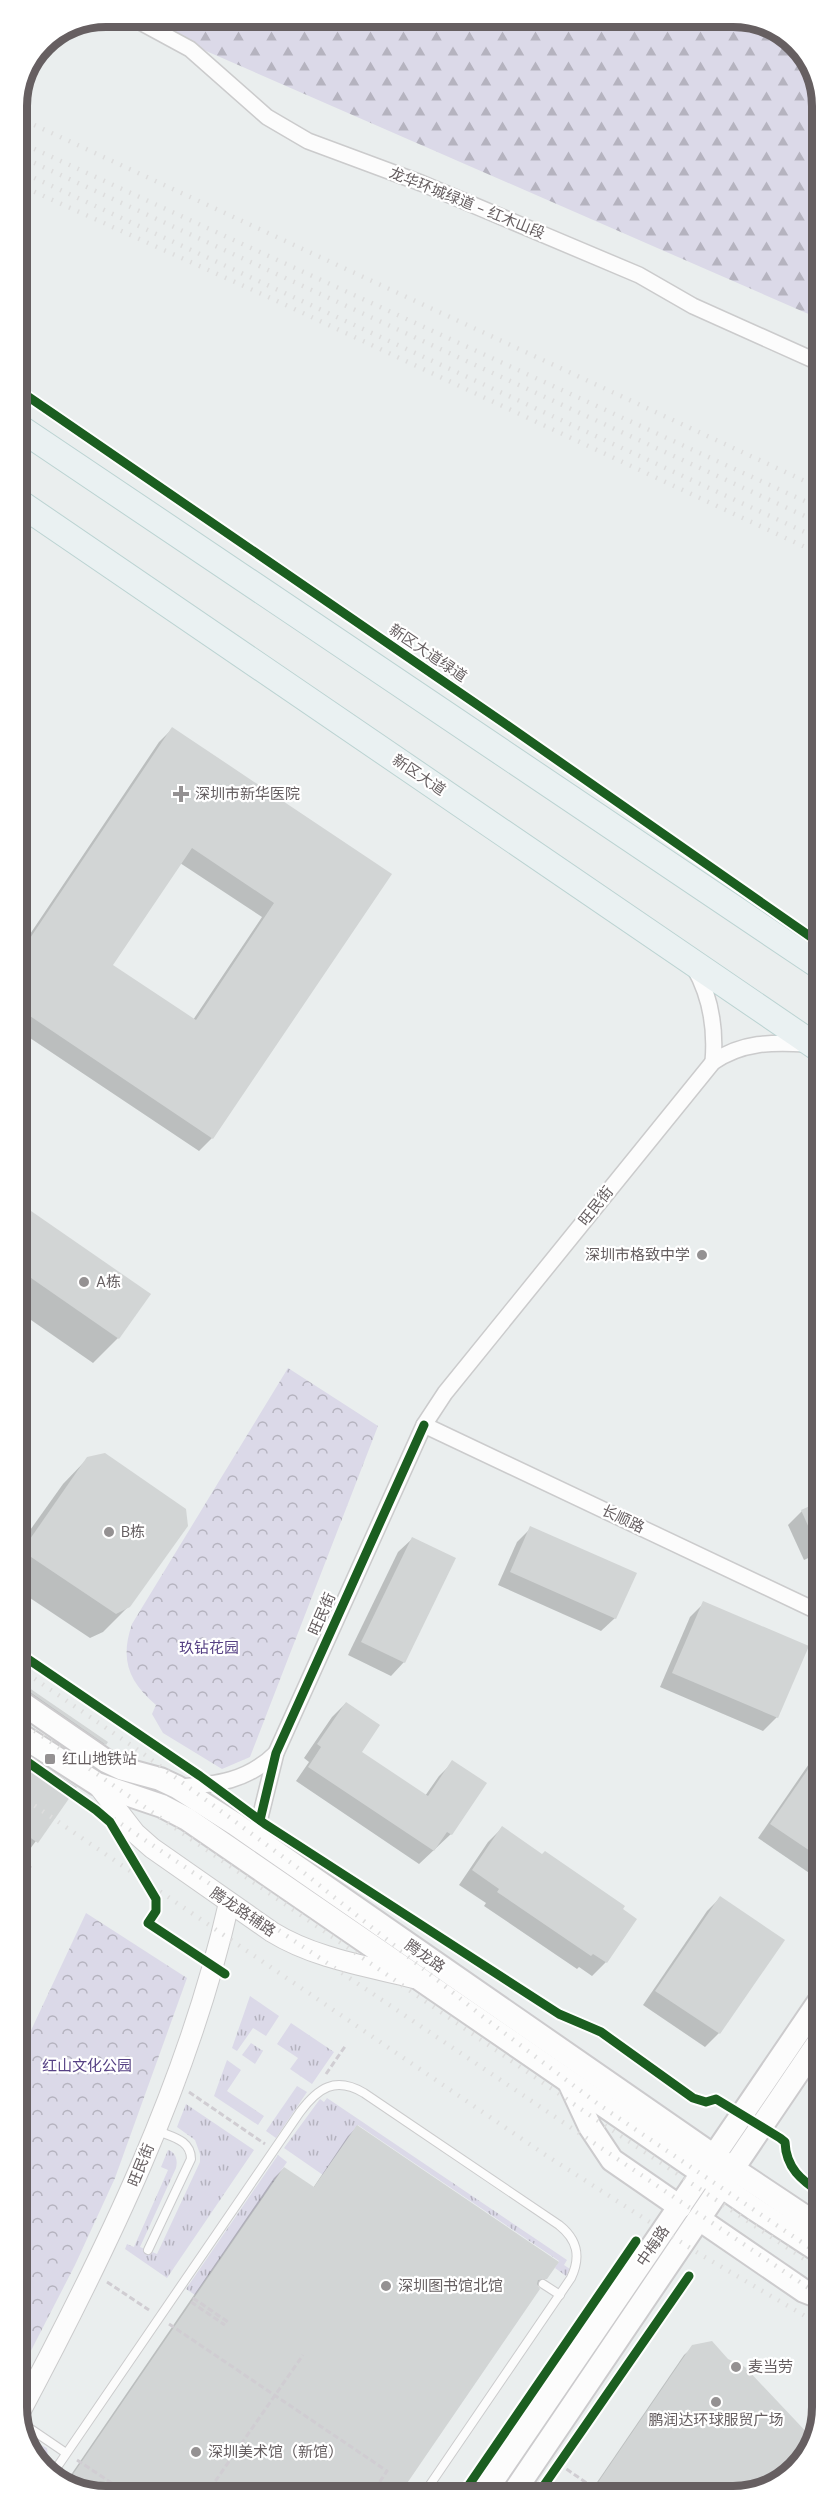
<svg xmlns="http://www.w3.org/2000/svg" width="839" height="2513" font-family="'DM Sans','Noto Sans SC',sans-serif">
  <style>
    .grass { fill: url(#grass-tufts) }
    .forest { fill: url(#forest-firs) }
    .park { fill: url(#park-crowns) }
    .shadow { fill: #0003; fill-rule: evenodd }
    .building { fill: #d2d5d5; fill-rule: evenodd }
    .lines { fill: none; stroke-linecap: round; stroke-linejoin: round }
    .service-casing { stroke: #cbcbcc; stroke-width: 10 }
    .minor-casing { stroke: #cbcbcc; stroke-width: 18 }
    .tertiary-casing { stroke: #cbcbcc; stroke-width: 22 }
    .secondary-casing { stroke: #cccbcd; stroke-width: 26 }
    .primary-casing { stroke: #bbd3d2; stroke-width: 28 }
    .path { stroke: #d0cdd2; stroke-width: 3; stroke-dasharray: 6 3; stroke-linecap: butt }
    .service { stroke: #fcfcfc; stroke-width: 8 }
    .minor { stroke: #fcfcfc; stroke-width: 15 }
    .tertiary { stroke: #fcfcfc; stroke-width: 20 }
    .secondary { stroke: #fcfcfc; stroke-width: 22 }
    .primary { stroke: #eaf1f2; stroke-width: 26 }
    .rail { stroke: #dedede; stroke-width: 4.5; stroke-dasharray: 1.5 8; stroke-linecap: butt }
    .cycleway-casing { stroke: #fff; stroke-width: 13 }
    .cycleway { stroke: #1b5e20; stroke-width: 9 }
    .poi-dot { fill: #949192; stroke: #fff; stroke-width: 2 }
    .labels { text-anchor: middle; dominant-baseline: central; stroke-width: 4.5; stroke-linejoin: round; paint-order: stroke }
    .street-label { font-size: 15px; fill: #665f61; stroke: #fff }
    .poi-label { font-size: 15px; fill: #665f61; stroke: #fff; text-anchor: start }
    .park-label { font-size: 15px; fill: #564184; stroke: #fff }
    .rim { fill: none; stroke: #665f61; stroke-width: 8 }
  </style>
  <defs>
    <pattern id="grass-tufts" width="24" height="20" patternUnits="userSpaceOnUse" patternTransform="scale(1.5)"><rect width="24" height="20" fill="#dbd9e8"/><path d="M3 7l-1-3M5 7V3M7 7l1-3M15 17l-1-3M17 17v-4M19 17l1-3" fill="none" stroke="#b5b3bf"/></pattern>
    <pattern id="forest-firs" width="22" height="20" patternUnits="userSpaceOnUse" patternTransform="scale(1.5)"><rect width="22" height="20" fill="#dbd9e8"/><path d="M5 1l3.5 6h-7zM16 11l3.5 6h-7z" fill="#b5b3bf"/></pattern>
    <pattern id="park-crowns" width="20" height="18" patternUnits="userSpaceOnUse" patternTransform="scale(1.5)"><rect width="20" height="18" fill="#dbd9e8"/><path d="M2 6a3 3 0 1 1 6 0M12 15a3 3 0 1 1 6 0" fill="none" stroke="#b5b3bf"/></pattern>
  </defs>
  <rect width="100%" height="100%" fill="#eaeeee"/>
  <!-- grass -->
  <g class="grass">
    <path d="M250,1996L279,2016L266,2036L253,2028L237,2051L232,2048Z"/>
    <path d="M291,2023L334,2052L312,2084L290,2069L298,2058L277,2044Z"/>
    <path d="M251,2043L263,2051L255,2064L242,2055Z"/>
    <path d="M227,2060L241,2070L227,2091L264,2116L258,2125L214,2096Z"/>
    <path d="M297,2086L307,2092L276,2138L266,2131Z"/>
    <path d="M327,2098L567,2260L564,2265L570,2269L566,2276L555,2268L559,2261L358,2125L323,2175L284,2148L320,2099L324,2102Z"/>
    <path d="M186,2104L254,2150L167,2278L125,2249L127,2244L134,2247L168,2170L161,2167L168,2150C176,2152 178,2161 176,2168L140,2247L157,2254L200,2162V2154L195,2140L177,2127Z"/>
    <path d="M278,2155L287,2162L195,2295L186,2289Z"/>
    <path d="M28,2443L38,2444L47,2448L49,2464L44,2469Z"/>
  </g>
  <!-- forest -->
  <path class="forest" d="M128,17H740L792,38L820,83V319Z"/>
  <!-- park -->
  <g class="park">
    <path d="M288,1368L378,1426L250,1757L222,1769L163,1733L152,1714L156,1705C128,1681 120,1659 132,1624Z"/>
    <path d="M86,1913L187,1978L115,2178L75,2265L19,2374V2056Z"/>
  </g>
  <!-- shadow -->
  <g class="shadow">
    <path d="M172,729L390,874L212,1138L199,1151L18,1030V952L159,742ZM180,863L262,917L193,1020L111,965Z"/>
    <path d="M18,1204L148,1294L118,1338L93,1363L18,1311Z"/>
    <path d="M88,1458L129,1606L103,1632L90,1638L18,1590V1547L63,1484Z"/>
    <path d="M821,1503V1552L804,1560L788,1525L802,1511Z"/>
    <path d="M531,1528L615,1618L601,1631L498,1585L517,1542Z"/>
    <path d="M412,1539L404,1662L391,1676L348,1655L398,1552Z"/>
    <path d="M704,1603L777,1717L763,1731L660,1687L690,1617Z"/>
    <path d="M19,1683L106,1742L98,1751L19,1696Z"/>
    <path d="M346,1703L360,1753L425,1796L439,1776L453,1762L485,1784L451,1834L419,1864L296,1781L309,1762L304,1758L332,1717Z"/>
    <path d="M19,1718L28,1726L22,1732L19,1730Z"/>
    <path d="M822,1745V1879L821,1881L758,1838Z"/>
    <path d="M19,1750L75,1788L30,1849L19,1842Z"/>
    <path d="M502,1828L635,1919L606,1962L592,1976L579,1967L577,1969L484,1906L486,1903L459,1885L488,1842Z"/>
    <path d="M720,1898L783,1940L719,2033L705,2047L643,2005L707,1911Z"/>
    <path d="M357,2127L546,2278L537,2287L538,2289L397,2495L99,2496L66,2482L274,2178L284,2168L313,2188L348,2136Z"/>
    <path d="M693,2347L744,2368L812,2440L804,2462L756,2494H589L684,2355Z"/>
  </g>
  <!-- building -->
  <g class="building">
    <path d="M172,727L392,874L213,1139L18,1008V956ZM192,848L274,903L196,1020L113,965Z"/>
    <path d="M18,1202L151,1294L119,1339L18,1269Z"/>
    <path d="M105,1453L186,1509L188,1526L130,1607L116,1614L31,1557L30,1539L87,1457Z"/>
    <path d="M821,1501V1555L801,1510Z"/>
    <path d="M530,1526L637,1573L616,1619L510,1572Z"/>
    <path d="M412,1537L456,1558L405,1663L361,1642Z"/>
    <path d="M703,1601L809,1646L778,1718L672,1673Z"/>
    <path d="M19,1681L108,1742L106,1745L27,1690L19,1688Z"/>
    <path d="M346,1702L380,1725L362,1752L428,1796L452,1760L487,1783L452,1835L447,1832L434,1851L308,1767L321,1747L317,1744Z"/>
    <path d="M822,1749V1859L770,1824Z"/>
    <path d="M19,1750L77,1787L38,1843L19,1830Z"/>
    <path d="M502,1826L542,1854L545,1851L625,1906L623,1909L637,1919L607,1963L593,1954L591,1956L497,1892L499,1889L472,1870Z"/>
    <path d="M720,1896L785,1940L720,2034L655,1991Z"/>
    <path d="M357,2125L559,2262L547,2279L538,2280L537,2284L540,2289L399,2495L99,2496L67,2483L284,2167L314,2187Z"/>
    <path d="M712,2341L728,2359L745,2367L812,2438L804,2462L756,2494H590L692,2345Z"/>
  </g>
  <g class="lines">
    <defs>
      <g id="service">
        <path d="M148,2250L191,2159C191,2140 172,2137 158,2131"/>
        <path d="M543,2284L560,2295"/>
        <path d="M19,2421L66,2453"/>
        <path d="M51,2476L300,2112C318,2088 335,2076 364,2093L559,2225C578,2240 581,2257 571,2278L423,2495"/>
      </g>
      <g id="minor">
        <path d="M131,17L190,49L267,117L308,141L421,183L639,275L693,306L820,363"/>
        <path d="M694,967C711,997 716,1028 713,1062"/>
        <path d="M424,1425L821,1613"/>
        <path d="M177,1787C216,1785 248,1781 276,1753"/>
        <path d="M255,1838L276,1753L424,1425L445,1393L713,1062C742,1042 772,1042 806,1044"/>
      </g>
      <g id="tertiary">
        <path d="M97,1784L135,1833L152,1848L272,1932C314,1958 366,1966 414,1978"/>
        <path d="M19,2414C106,2251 188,2083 229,1903"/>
      </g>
      <g id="secondary">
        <path d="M19,1701L106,1761L123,1769L160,1779L177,1787L235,1824L714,2156L822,2228"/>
        <path d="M19,1734L97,1784L162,1806L187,1819L753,2208L822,2253"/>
        <path d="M569,2082L590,2127L612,2160L680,2207"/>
        <path d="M699,2219L804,2291L822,2298"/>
        <path d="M483,2495L822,1997"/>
        <path d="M512,2495L822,2037"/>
      </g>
      <g id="primary">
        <path d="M17,426L821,967"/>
        <path d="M17,501L821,1050"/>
      </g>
    </defs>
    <!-- service casing -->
    <use href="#service" class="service-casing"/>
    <!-- minor casing -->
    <use href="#minor" class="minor-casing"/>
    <!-- tertiary casing -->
    <use href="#tertiary" class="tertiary-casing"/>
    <!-- secondary casing -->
    <use href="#secondary" class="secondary-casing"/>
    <!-- primary casing -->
    <use href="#primary" class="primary-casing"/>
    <!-- path -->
    <g class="path">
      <path d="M19,1859L31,1868"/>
      <path d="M326,2074L346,2045"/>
      <path d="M189,2092L265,2144"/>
      <path d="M107,2282L149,2310"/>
      <path d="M193,2298L228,2322"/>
      <path d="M191,2302L225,2325"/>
      <path d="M169,2324L387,2471L371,2495"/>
      <path d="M77,2460L131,2496"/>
      <path d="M559,2464L594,2488"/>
      <path d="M205,2496L303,2355"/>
    </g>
    <!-- service -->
    <use href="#service" class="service"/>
    <!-- minor -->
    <use href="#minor" class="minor"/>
    <!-- tertiary -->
    <use href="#tertiary" class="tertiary"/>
    <!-- secondary -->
    <use href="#secondary" class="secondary"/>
    <!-- primary -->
    <use href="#primary" class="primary"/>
    <!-- rail -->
    <g class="rail">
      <path d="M17,117L820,488"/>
      <path d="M17,141L820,508"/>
      <path d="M17,155L820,523"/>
      <path d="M17,170L820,539"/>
      <path d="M17,184L275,300L820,554"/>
      <path d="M19,1668L141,1752L298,1868L482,2016L598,2104L822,2256"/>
      <path d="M19,1720L591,2116L822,2271"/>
      <path d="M19,1755L822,2297"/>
      <path d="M19,1795L544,2154L698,2253L822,2326"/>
    </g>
    <defs>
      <g id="cycleway">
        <path d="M17,389L504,723L821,944"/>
        <path d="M19,1653L200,1776L265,1824L559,2014L601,2032L693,2098L706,2102L716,2099L780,2138L785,2142C786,2168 801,2180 822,2194"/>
        <path d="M19,1756L96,1810L110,1822L156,1899V1911L148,1923L225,1974"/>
        <path d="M260,1820L276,1753L424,1425"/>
        <path d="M538,2494L689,2276"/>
        <path d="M462,2495L636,2241"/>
      </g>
    </defs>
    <!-- cycleway casing -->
    <use href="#cycleway" class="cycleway-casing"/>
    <!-- cycleway -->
    <use href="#cycleway" class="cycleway"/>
  </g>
  <!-- markers -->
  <g class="poi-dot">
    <path d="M178 785h6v6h6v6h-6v6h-6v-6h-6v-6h6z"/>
    <circle cx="702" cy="1255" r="6"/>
    <circle cx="84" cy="1282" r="6"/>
    <circle cx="109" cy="1532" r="6"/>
    <rect x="44" y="1753" width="12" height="12" rx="3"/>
    <circle cx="386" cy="2286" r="6"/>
    <circle cx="736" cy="2367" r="6"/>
    <circle cx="716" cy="2402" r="6"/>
    <circle cx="196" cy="2452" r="6"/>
  </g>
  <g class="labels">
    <!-- street labels -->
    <g class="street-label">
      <text transform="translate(467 203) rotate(22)">龙华环城绿道 - 红木山段</text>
      <text transform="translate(428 653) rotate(34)">新区大道绿道</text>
      <text transform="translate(419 775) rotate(34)">新区大道</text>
      <text transform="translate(596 1206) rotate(-51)">旺民街</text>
      <text transform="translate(623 1519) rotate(25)">长顺路</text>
      <text transform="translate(322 1614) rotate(-66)">旺民街</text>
      <text transform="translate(243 1912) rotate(34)">腾龙路辅路</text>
      <text transform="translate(425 1956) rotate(35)">腾龙路</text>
      <text transform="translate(141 2165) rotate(-68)">旺民街</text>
      <text transform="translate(653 2246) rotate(-56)">中梅路</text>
    </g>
    <!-- poi labels -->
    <g class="poi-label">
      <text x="195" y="794">深圳市新华医院</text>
      <text x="690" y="1255" text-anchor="end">深圳市格致中学</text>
      <text x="96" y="1282">A栋</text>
      <text x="121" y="1532">B栋</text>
      <text x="62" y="1759">红山地铁站</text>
      <text x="398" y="2286">深圳图书馆北馆</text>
      <text x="748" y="2367">麦当劳</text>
      <text x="716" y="2420" text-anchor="middle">鹏润达环球服贸广场</text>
      <text x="208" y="2452">深圳美术馆（新馆）</text>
    </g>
    <!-- park labels -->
    <g class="park-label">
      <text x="209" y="1648">玖钻花园</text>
      <text x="87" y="2066">红山文化公园</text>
    </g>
  </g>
  <!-- crop -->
  <path d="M0 0H839V2513H0ZM106 27H733A79 79 0 0 1 812 106V2407A79 79 0 0 1 733 2486H106A79 79 0 0 1 27 2407V106A79 79 0 0 1 106 27Z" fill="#fff" fill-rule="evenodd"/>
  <path class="rim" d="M106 27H733A79 79 0 0 1 812 106V2407A79 79 0 0 1 733 2486H106A79 79 0 0 1 27 2407V106A79 79 0 0 1 106 27Z"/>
</svg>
